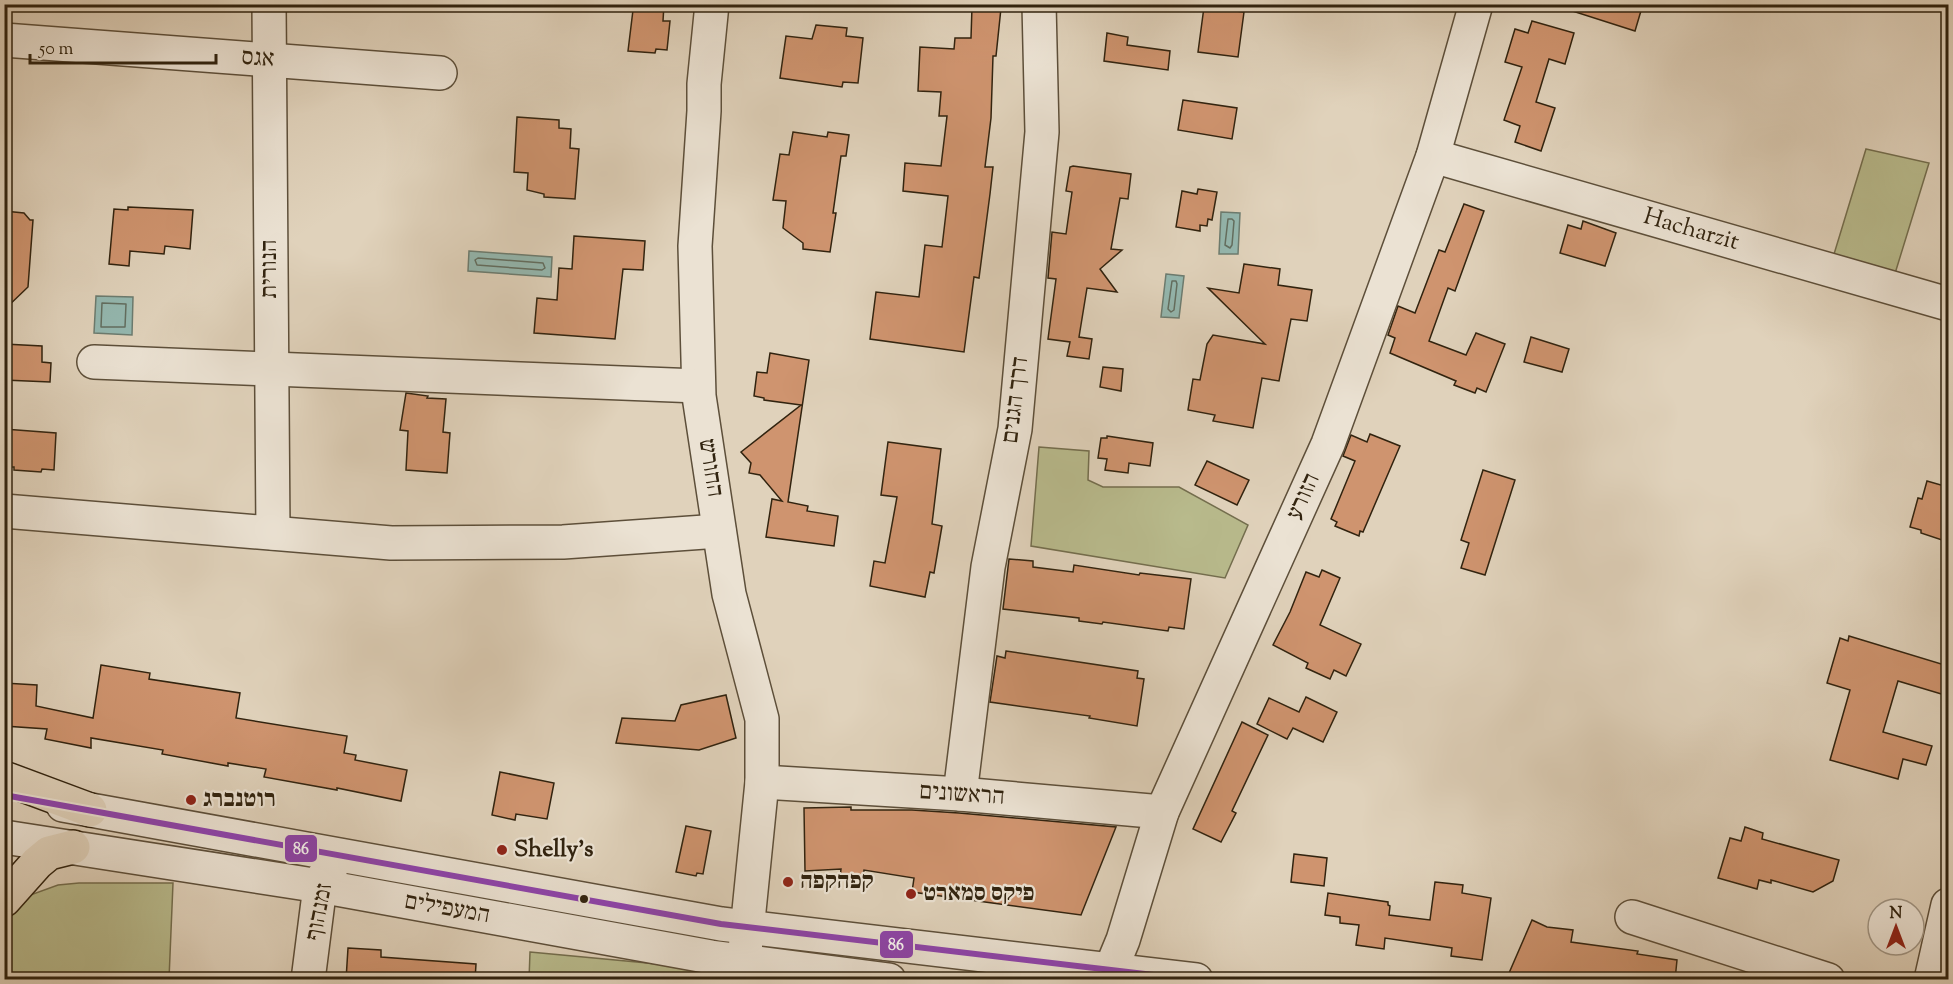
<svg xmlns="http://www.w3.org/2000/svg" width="1953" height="984" font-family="'Sorts Mill Goudy','Frank Ruhl Libre',serif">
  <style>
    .green { fill: #b8ba8c; stroke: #746e4e; stroke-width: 1.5 }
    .water { fill: #94b8b0; stroke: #6c7c70; stroke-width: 1.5 }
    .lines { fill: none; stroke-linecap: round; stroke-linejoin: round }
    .shore { stroke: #626e60; stroke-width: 1.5 }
    .building { fill: #cf946f; stroke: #31230f; stroke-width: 1.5 }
    .minor-casing { stroke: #5d4f3a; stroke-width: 36 }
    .highway-casing { stroke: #31230f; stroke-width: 36 }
    .minor { stroke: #ebe2d3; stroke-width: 33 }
    .highway { stroke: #e0d2bb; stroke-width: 33 }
    .bus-1-casing { stroke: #ebe2d3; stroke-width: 10 }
    .bus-1 { stroke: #8e44ad; stroke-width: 6 }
    .poi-dot { fill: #8f2418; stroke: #ebe2d3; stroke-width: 2 }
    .bus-dot { fill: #31230f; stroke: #ebe2d3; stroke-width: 2 }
    .labels { text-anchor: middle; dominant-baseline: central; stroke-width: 4.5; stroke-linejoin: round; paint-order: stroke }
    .street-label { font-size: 24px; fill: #31230f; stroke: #ebe2d3 }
    .poi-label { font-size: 24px; font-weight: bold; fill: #31230f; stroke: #ebe2d3; text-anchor: start }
    .line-badge { stroke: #ebe2d3; stroke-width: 2 }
    .badge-label { font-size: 16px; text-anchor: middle; font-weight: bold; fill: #fff }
  </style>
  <rect width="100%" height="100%" fill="#e0d2bb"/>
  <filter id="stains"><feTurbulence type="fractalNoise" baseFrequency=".00333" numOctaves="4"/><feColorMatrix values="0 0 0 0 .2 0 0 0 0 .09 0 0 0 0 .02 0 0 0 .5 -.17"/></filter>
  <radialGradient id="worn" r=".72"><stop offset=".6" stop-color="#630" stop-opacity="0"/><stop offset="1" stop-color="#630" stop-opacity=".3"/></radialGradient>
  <!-- green -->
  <g class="green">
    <path d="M1866,149L1929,163L1893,280L1831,264Z"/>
    <path d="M1039,447L1089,451L1088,480L1103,487H1179L1248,525L1225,578L1031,546Z"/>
    <path d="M79,883H173L169,979L5,980V934L7,924L22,898L58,885Z"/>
    <path d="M530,952L711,969V979L529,980Z"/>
  </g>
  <!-- water -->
  <g class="water">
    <path d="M1221,212L1240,213L1238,254H1219Z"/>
    <path d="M469,251L552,257L551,277L468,271Z"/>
    <path d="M1166,274L1184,276L1179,318L1161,317Z"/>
    <path d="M96,296L133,297L132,335L94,333Z"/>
  </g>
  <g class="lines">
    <!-- shore -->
    <g class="shore">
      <path d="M1228,219H1232L1234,221L1232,245L1230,248L1225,245Z"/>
      <path d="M478,258L543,263L545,268L542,270L477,265L475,260Z"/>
      <path d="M1172,281H1176L1177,284L1174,310L1171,312L1168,309Z"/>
      <path d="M102,303L126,304L125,327H101Z"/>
    </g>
  </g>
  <!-- building -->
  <g class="building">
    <path d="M641,4H664L663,21H670L667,50L656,49L655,53L628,51L633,10L641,11Z"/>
    <path d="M1566,4H1643L1635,31L1566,9Z"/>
    <path d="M972,7L1001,8L996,56H993L991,118L985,167H993L990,194L979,278L974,277L964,352L870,339L876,292L919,297L925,245L942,247L948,196L903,191L905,163L941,166L947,116H939L941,92L918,91L920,47L954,49L955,38H971Z"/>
    <path d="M1204,7L1244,12L1238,57L1198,52Z"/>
    <path d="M1532,21L1574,33L1565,64L1549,59L1536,102L1555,108L1541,151L1515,142L1520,126L1504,120L1522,67L1505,62L1515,29L1528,33Z"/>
    <path d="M816,25L847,28L846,36L863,38L858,83L843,82L842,87L780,78L786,36L812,39Z"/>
    <path d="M1107,33L1128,37L1127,45L1170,51L1168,70L1104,61Z"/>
    <path d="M1183,100L1237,108L1232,139L1178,130Z"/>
    <path d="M517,117L559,120V128L571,129L570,148L579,149L575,199L544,197V194L527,190L528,173L514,172Z"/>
    <path d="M793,132L827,137L828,132L849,135L846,156H841L833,213H836L830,252L803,249V243L783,228L786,201L773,200L780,154L789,155Z"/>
    <path d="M1073,166L1131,174L1128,199L1120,198L1111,249L1122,250L1100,269L1117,292L1087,288L1079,337L1092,339L1089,359L1067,356L1070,342L1048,339L1056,279L1048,278L1052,232L1066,234L1072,192L1066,191L1070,167Z"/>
    <path d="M1198,189L1217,192L1212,220L1208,219L1207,226L1200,225V231L1176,227L1182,191L1197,194Z"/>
    <path d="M1464,204L1484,211L1455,291L1448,288L1429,341L1466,355L1476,333L1505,344L1486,392L1477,388L1475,393L1454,385L1456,381L1390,353L1395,338L1388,335L1398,306L1415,313L1439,250L1445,252Z"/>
    <path d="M128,207L193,210L190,249L165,246L164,254L130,251L129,266L109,264L114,209L128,210Z"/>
    <path d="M4,211L24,213L30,220H33L28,287L4,310Z"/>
    <path d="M1583,221L1616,233L1605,266L1560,253L1568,225L1581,229Z"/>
    <path d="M574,236L645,241L643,270L623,269L615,339L534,333L537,298L557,300L559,268L572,269Z"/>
    <path d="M1244,264L1280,269L1278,285L1312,290L1307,321L1291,319L1279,381L1262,378L1253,428L1213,421L1215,415L1188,410L1193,379L1200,380L1207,344L1213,335L1265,344L1208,288L1239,293Z"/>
    <path d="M1531,337L1569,349L1562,372L1524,362Z"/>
    <path d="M4,344L42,346V362L51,363L50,382L4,380Z"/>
    <path d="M770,353L809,360L788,502L808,506L807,511L838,516L834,546L766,537L772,499L782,501L760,475L749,473L751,463L741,452L801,405L764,400V398L754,396L757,372L767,373Z"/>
    <path d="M1103,367L1123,369L1121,391L1100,387Z"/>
    <path d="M406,393L428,396L427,398L446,399L443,432L450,433L447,473L406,470L408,431L400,430Z"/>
    <path d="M4,429L56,433L54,470L42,469L41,472L14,470V467H4Z"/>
    <path d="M1370,434L1400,446L1363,532L1360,531L1359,536L1335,526L1337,522L1331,519L1355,461L1343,456L1351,435L1367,442Z"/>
    <path d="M1107,436L1153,443L1150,466L1129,463L1128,473L1105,470L1107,459L1098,458L1101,438H1107Z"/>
    <path d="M888,442L941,449L932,524L942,526L934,573L930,572L925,597L870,586L874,561L885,563L897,497L881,495Z"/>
    <path d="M1207,461L1249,480L1237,505L1195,485Z"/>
    <path d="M1483,470L1515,480L1485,575L1461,568L1469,543L1461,540Z"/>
    <path d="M1927,481L1948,487V542L1921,533V530L1910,527L1918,498L1922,499Z"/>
    <path d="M1009,559L1033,561V567L1073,572L1074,565L1139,575L1140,573L1191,579L1184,629L1169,627L1168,631L1103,622L1102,624L1079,621V618L1003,609Z"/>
    <path d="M1322,570L1340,578L1320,625L1361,644L1346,676L1334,670L1330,679L1306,668L1308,663L1273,645L1290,612L1306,572L1319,577Z"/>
    <path d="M1849,636L1948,666V696L1898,681L1883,732L1932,746L1926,765L1903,759L1898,779L1830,760L1850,690L1827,683L1840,638L1848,641Z"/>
    <path d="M1006,651L1138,671L1137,678L1144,679L1137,726L1089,718L1090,716L990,702L997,656L1005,658Z"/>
    <path d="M101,665L150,673L149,679L240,693L236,718L347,736L344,753L356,755L355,760L407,770L401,801L337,788V790L264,777L266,769L228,763V766L162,754L163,750L91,738V748L45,739L47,729L4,726V683L37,685L36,706L93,718Z"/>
    <path d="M726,695L736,738L699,750L616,743L622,718L675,721L681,705Z"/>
    <path d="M1306,697L1337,712L1323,742L1293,728L1287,739L1257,724L1269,698L1299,712Z"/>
    <path d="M1242,722L1268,735L1232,811L1236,813L1221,842L1193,829Z"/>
    <path d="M500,772L554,783L547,819L516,814L515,820L492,815Z"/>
    <path d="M851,807V810H912L959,813L1116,827L1081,915L912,892L914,878L864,870L862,881L840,878L841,869L805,871L804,808Z"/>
    <path d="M686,826L711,831L703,874L697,873L696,876L676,872Z"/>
    <path d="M1745,827L1763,833L1762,839L1839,860L1833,881L1813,892L1771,880V883L1759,880L1757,889L1718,878L1730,838L1741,841Z"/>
    <path d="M1294,854L1327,858L1324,886L1291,882Z"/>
    <path d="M1435,882L1463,885L1462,893L1491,898L1482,960L1451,956L1452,948L1385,938L1384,949L1356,945L1359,925L1340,923V917L1325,915L1328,893L1388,902V905L1390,906L1389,915L1430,920Z"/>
    <path d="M1532,920L1547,927L1573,930L1571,942L1638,951L1637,954L1677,960L1675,980H1506Z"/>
    <path d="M348,948L381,950V957L476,964L475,980H346Z"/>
  </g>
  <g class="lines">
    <defs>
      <g id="minor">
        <path d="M269,4L273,533"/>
        <path d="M712,4L704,84V111L695,246L699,396L729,594L762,719V782L742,980"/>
        <path d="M4,40L440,73"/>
        <path d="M1433,156L1948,304"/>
        <path d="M94,362L698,386"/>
        <path d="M4,511L391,543L563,542L719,531"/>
        <path d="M762,782L960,794L1162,812"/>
        <path d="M960,794L988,567L1015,429L1042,132L1039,4"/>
        <path d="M63,805L721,924L1196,980"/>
        <path d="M4,837L320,886L711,957L889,980"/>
        <path d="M1632,917L1828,980"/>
        <path d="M308,980L320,886L324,876L331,868"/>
        <path d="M1105,980L1111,969L1123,940L1162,812L1328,444L1433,156L1476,4"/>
        <path d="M1931,980L1948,905"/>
      </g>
      <g id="highway">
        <path d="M4,778L90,810"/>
        <path d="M4,900L37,863L49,853L73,847"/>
      </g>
    </defs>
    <!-- minor casing -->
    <use href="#minor" class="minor-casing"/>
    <!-- highway casing -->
    <use href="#highway" class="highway-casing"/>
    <!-- minor -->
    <use href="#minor" class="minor"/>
    <!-- highway -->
    <use href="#highway" class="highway"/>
    <defs>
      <path id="bus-1" d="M4,795L721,924L1196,980"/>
    </defs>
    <!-- bus-1 casing -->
    <use href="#bus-1" class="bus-1-casing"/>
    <!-- bus-1 -->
    <use href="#bus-1" class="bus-1"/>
  </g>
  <!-- markers -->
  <g class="poi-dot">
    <circle cx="191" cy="800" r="6"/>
    <circle cx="502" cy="850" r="6"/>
    <circle cx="788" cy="882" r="6"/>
    <circle cx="911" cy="894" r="6"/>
  </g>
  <circle class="bus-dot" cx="584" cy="899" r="5"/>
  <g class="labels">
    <!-- street labels -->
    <g class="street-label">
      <text transform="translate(258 59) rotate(4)">אגס</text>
      <text transform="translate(1691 230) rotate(16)">Hacharzit</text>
      <text transform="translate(270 269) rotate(-90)">הנורית</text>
      <text transform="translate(1016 400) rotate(-83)">דרך הגנים</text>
      <text transform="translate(710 468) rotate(81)">החורש</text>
      <text transform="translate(1304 497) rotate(-66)">הזורע</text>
      <text transform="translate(962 795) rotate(4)">הראשונים</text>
      <text transform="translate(447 909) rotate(10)">המעפילים</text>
      <text transform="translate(320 912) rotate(-79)">זמנהוף</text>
    </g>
    <!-- poi labels -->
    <g class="poi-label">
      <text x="203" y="800">רוטנברג</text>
      <text x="514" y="850">Shelly's</text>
      <text x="800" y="882">קפהקפה</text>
      <text x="923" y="894">פיקס סמארט</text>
    </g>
  </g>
  <g class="line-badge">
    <rect x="284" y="834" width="34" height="29" rx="6" fill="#8e44ad"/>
    <rect x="879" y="930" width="35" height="29" rx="6" fill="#8e44ad"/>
  </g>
  <g class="badge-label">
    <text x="301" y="854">86</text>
    <text x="896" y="950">86</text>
  </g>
  <!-- margin -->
  <rect width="1953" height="984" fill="none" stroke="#e0d2bb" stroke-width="24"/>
  <rect x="6" y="6" width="1941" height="972" fill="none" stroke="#31230f" stroke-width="3"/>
  <rect x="12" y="12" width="1929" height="960" fill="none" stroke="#31230f" stroke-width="1.5"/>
  <!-- north arrow -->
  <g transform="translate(1896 927)"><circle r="28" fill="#ebe2d3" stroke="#a19685" stroke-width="1.5"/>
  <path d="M0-4.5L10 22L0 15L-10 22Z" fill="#8f2418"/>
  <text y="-9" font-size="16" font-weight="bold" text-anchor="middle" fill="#31230f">N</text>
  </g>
  <!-- scale -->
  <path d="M30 54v9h186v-9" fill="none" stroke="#31230f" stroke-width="3"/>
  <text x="39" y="54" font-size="18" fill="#31230f" stroke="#ebe2d3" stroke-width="4.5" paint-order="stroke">50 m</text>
  <rect width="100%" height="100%" filter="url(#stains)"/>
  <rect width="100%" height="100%" fill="url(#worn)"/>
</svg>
